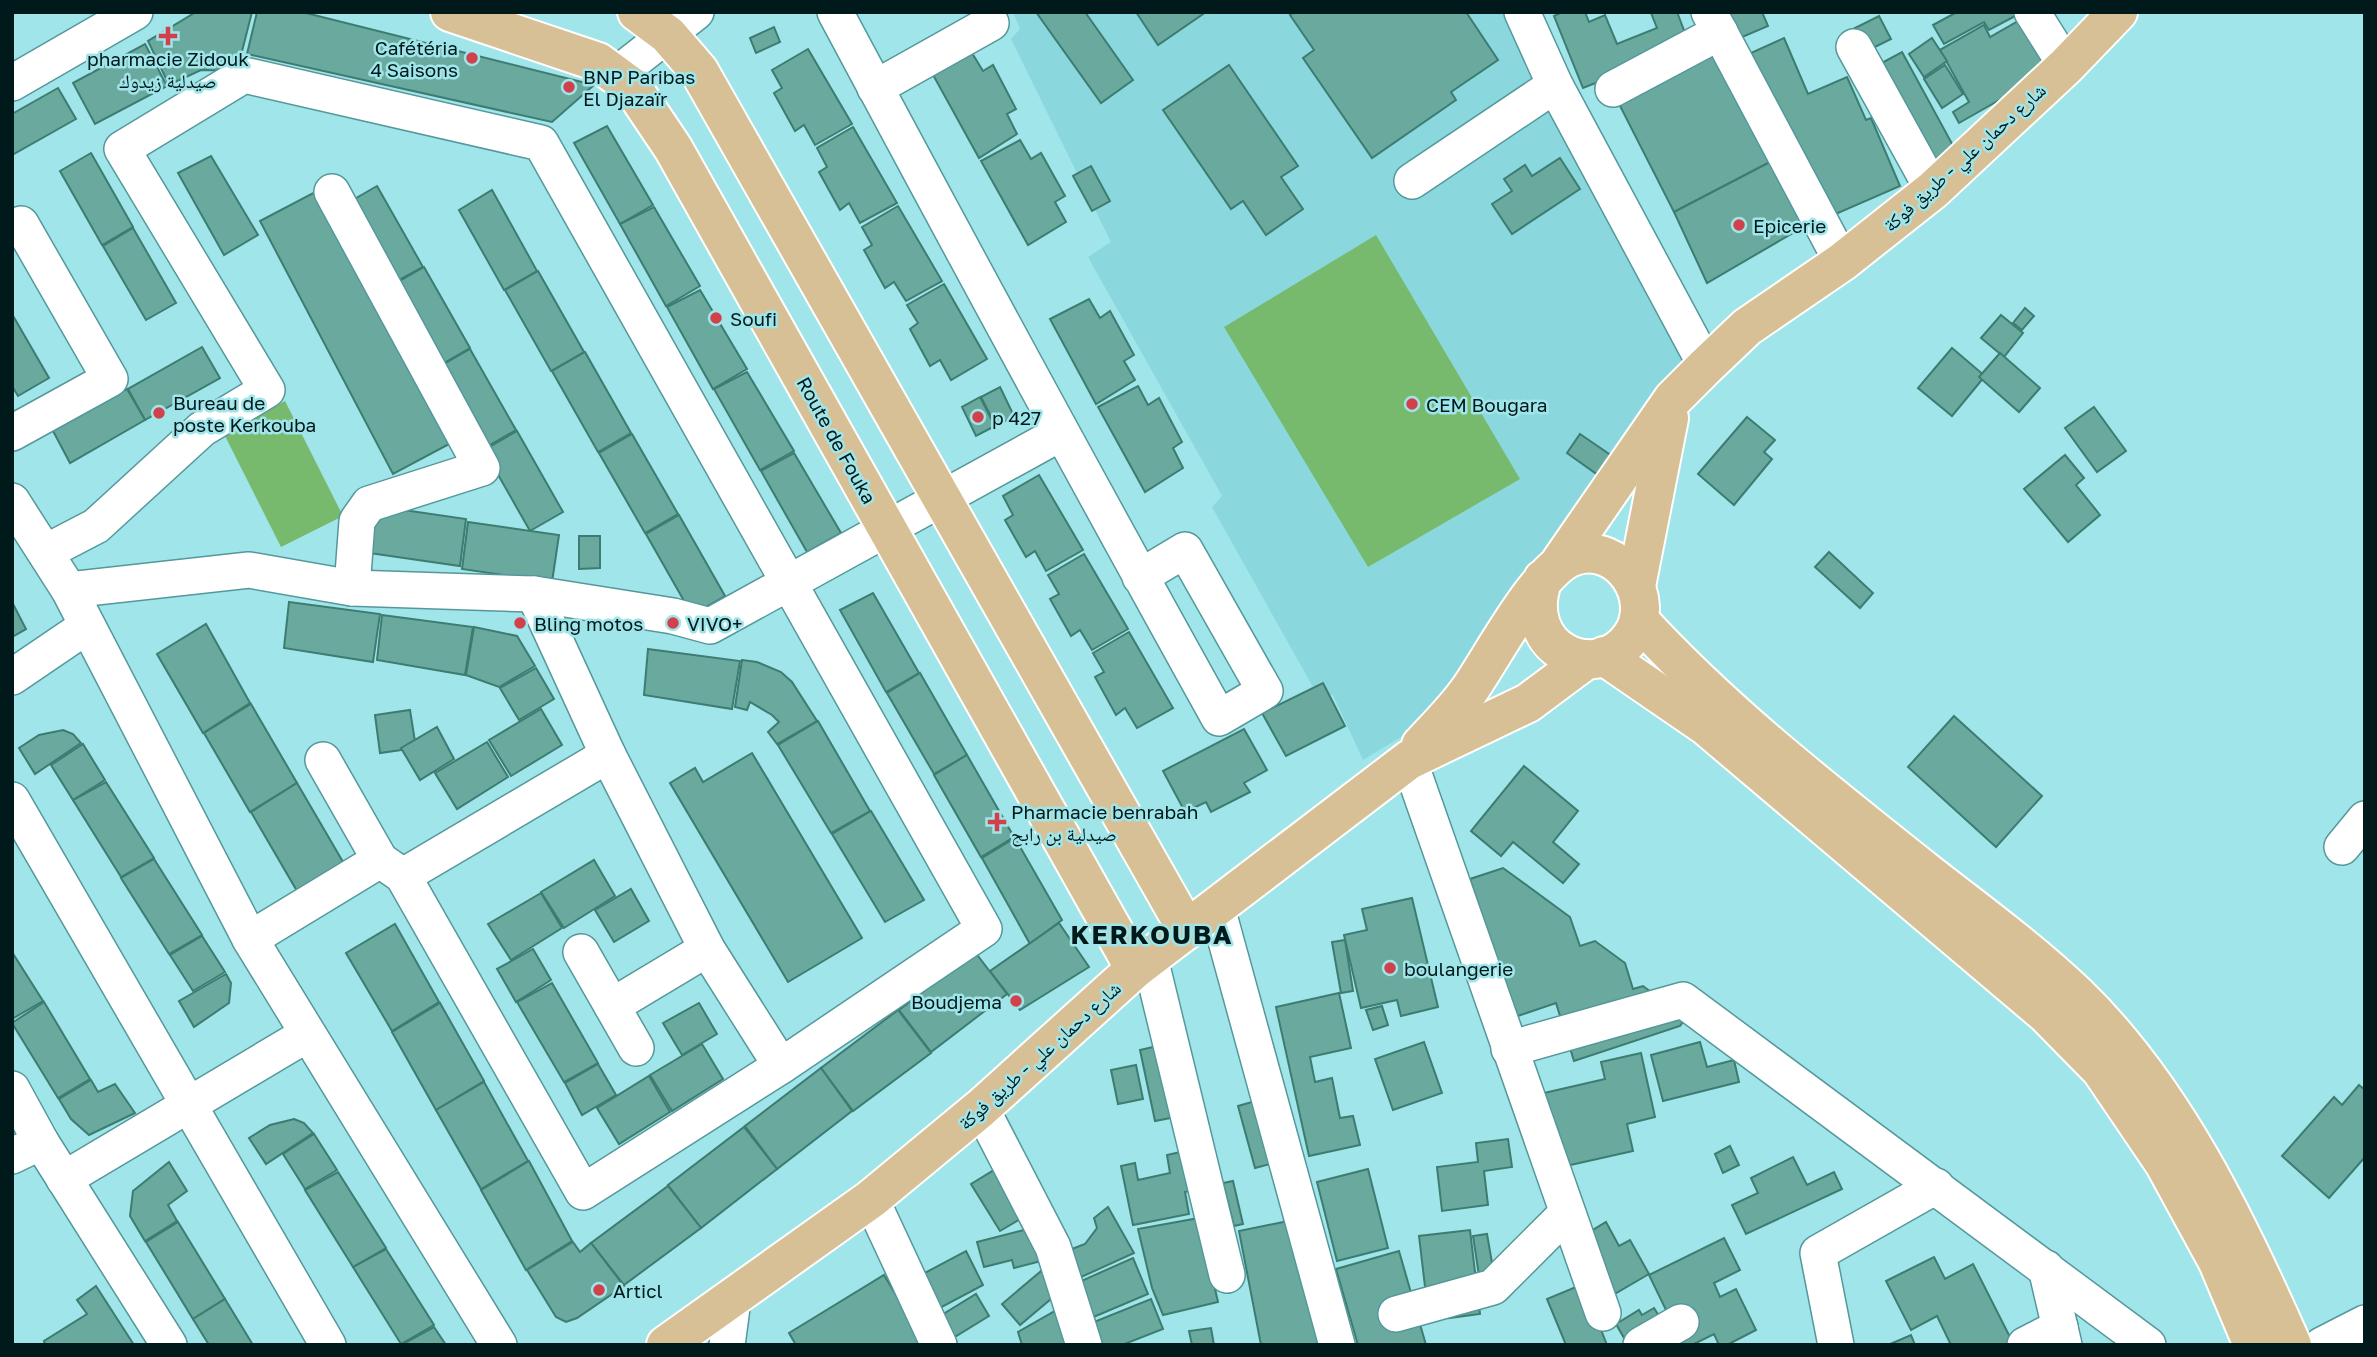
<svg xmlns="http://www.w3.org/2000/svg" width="2377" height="1357" font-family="'Golos Text','Noto Naskh Arabic',sans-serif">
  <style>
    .built { fill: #8ad8dd }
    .green { fill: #78ba6d }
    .building { fill: #6aaa9e; stroke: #3c7c71; stroke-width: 2 }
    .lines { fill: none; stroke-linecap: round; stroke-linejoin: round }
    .minor-casing { stroke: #55989c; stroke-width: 38 }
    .major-casing { stroke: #fff; stroke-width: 42 }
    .minor { stroke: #fff; stroke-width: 35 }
    .major { stroke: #d7c095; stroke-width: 38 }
    .poi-dot { fill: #d1414b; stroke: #a0e5e9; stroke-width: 2.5 }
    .labels { text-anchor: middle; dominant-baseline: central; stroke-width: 5; stroke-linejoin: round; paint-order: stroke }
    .poi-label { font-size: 19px; fill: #00191b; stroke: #a0e5e9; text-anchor: start }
    .street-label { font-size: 19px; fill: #00191b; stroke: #a0e5e9 }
    .district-label { font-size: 26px; font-weight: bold; letter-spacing: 2px; fill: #00191b; stroke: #a0e5e9 }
  </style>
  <rect width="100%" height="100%" fill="#a0e5e9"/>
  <!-- built -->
  <path class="built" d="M1013,12H1535L1713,346L1576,512L1432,706L1406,734L1363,760L1333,695L1318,696L1212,507L1222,496L1088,257L1111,242L1011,39L1020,29Z"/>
  <!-- green -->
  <g class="green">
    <path d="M1376,235L1520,479L1368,567L1224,327Z"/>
    <path d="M285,401L343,516L281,547L223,432Z"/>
  </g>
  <!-- building -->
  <g class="building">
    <path d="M196,12H252L237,71L201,70L169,85L148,41Z"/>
    <path d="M257,12H302L594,85L552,122L247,54Z"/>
    <path d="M1036,12H1085L1133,80L1101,103Z"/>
    <path d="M1136,12H1206L1158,45Z"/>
    <path d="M1294,12H1466L1498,60L1451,92L1456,100L1372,158L1303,58L1314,50L1290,15Z"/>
    <path d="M1562,12H1585L1589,22L1605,15L1617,44L1657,28L1651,13L1677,12L1690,46L1583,88L1554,16Z"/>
    <path d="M1713,12H1762L1768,26L1726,44Z"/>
    <path d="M1957,12H2018L2019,14L1989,30L1984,22L1944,44L1933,25Z"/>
    <path d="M1879,16L1891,39L1861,54L1849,31Z"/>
    <path d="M2025,17L2054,69L1959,123L1953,112L1969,102L1940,50L1984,25L1990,37Z"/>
    <path d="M774,27L780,42L756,53L750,38Z"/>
    <path d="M1784,38L1808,94L1847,77L1866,120L1871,118L1900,186L1822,220L1751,53Z"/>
    <path d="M1932,38L1947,61L1924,77L1909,54Z"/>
    <path d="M145,44L167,86L95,124L73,83Z"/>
    <path d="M808,49L852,124L815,145L804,125L795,131L774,93L782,88L772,70Z"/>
    <path d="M1712,50L1770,162L1674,212L1617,100Z"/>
    <path d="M1902,52L1956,151L1920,171L1865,72Z"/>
    <path d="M972,53L983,71L993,65L1016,109L1007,114L1017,134L979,158L932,73Z"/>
    <path d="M1229,65L1298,166L1281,177L1303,209L1266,235L1243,201L1231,209L1163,110Z"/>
    <path d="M1945,65L1963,94L1942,108L1924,79Z"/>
    <path d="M58,88L76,119L12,155V114Z"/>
    <path d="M607,126L653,205L620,224L574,143Z"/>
    <path d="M853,127L897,203L860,223L849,203L840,210L819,172L827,167L817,148Z"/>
    <path d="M1020,140L1031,159L1041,153L1065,196L1055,202L1066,222L1028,245L981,161Z"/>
    <path d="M91,153L133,227L102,245L60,171Z"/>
    <path d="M211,156L258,235L224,255L178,173Z"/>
    <path d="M1560,158L1580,189L1512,234L1492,204L1512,191L1504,179L1525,165L1532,176Z"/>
    <path d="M1770,162L1801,219L1798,230L1707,283L1674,212Z"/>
    <path d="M1091,166L1110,201L1092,211L1073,176Z"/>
    <path d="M377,186L423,267L390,285L344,205Z"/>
    <path d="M492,190L537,271L504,290L459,210Z"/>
    <path d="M317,191L451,443L393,474L260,221Z"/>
    <path d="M898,206L942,281L906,301L894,282L885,288L864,250L872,245L862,227Z"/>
    <path d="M654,207L700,286L666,306L620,224Z"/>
    <path d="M133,228L176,303L146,320L103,246Z"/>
    <path d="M424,267L470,348L437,367L391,286Z"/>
    <path d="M538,271L584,352L551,371L505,290Z"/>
    <path d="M944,284L987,359L951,380L940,360L930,366L910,329L918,323L907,305Z"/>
    <path d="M700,290L747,369L713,389L667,307Z"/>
    <path d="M1089,299L1100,318L1110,311L1134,355L1124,361L1135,380L1096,404L1050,319Z"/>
    <path d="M2025,308L2034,316L2022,330L2013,323Z"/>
    <path d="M12,314L49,378L18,396L12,386Z"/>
    <path d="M2001,315L2023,333L2004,357L1981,338Z"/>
    <path d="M202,347L220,378L145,420L128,389Z"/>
    <path d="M1952,348L1985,376L1952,416L1918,388Z"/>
    <path d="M470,349L516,430L483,449L437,368Z"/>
    <path d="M585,352L631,433L598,452L552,371Z"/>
    <path d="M2000,353L2040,388L2019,412L1979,377Z"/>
    <path d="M747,372L794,451L760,470L714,389Z"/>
    <path d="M1138,386L1148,405L1159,398L1182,442L1173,448L1183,468L1145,492L1098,407Z"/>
    <path d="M1000,387L1014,416L996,426L981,397Z"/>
    <path d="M127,389L145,420L70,463L53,431Z"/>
    <path d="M980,397L995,426L976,436L962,407Z"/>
    <path d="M2094,407L2126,451L2097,472L2065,428Z"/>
    <path d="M1747,417L1775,440L1764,452L1772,459L1734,505L1698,474Z"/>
    <path d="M517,431L563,512L530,531L484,450Z"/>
    <path d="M632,434L678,514L645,533L599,453Z"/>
    <path d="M1580,434L1612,456L1598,475L1567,453Z"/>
    <path d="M794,453L841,533L807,552L761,471Z"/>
    <path d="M2065,455L2084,478L2076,485L2100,515L2068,542L2024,489Z"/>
    <path d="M1039,475L1083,550L1046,571L1035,551L1026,557L1005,520L1013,515L1003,496Z"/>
    <path d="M376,506L466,519L460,566L369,553Z"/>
    <path d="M679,515L725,596L692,615L646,534Z"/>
    <path d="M468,522L559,535L552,582L462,569Z"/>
    <path d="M579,536H600V568L579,569Z"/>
    <path d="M1829,552L1873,593L1860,608L1815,567Z"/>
    <path d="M1084,554L1128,629L1092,650L1080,630L1071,636L1050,599L1059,594L1048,575Z"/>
    <path d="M873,593L919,673L886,692L840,610Z"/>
    <path d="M12,602L26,629L12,637Z"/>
    <path d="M289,602L380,614L373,662L284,648Z"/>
    <path d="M382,615L473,627L465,675L377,660Z"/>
    <path d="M206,624L250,703L203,733L157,654Z"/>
    <path d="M474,627L517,636L535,666L499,687L466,675Z"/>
    <path d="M1129,632L1173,708L1137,728L1125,708L1116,715L1095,677L1104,672L1093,653Z"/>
    <path d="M648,649L740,661L732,709L644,695Z"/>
    <path d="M742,660L757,662L781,672L792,682L817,721L777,744L768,732L779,722L772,715L750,702L747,710L735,707Z"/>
    <path d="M536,668L554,699L519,720L500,688Z"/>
    <path d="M920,673L967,755L934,774L887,693Z"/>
    <path d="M1323,683L1345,726L1286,756L1262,713Z"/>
    <path d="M251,704L297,783L250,812L204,733Z"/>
    <path d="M541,709L562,745L511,776L489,740Z"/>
    <path d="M410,710L416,748L380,753L375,715Z"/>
    <path d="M1954,716L2042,796L1996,847L1908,767Z"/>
    <path d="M818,721L870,811L831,833L778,745Z"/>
    <path d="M437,727L454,759L420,780L401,748Z"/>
    <path d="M1244,729L1267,770L1244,783L1250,792L1211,812L1206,802L1185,812L1163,771Z"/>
    <path d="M63,730L73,734L81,743L35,774L19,748L39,735Z"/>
    <path d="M487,742L508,777L457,809L435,773Z"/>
    <path d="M83,744L105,780L73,800L51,765Z"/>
    <path d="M752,753L862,938L788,982L670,783L695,768L703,782Z"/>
    <path d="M967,755L1014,837L981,857L934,775Z"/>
    <path d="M1524,766L1578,811L1553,842L1579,864L1563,883L1513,842L1501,856L1471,831Z"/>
    <path d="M106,782L154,858L121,877L73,800Z"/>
    <path d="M297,783L343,862L297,891L251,812Z"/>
    <path d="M871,811L924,900L885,922L832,834Z"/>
    <path d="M1015,838L1062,920L1030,944L982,858Z"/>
    <path d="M154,859L202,935L169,954L121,878Z"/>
    <path d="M594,860L615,896L564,928L541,892Z"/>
    <path d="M1503,868L1570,917L1580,946L1595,941L1625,963L1633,989L1643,986L1686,1018L1680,1026L1574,1061L1556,1003L1515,1017L1470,879Z"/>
    <path d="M631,889L649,921L614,942L595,910Z"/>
    <path d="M541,893L562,928L511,960L488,924Z"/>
    <path d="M1412,898L1438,1007L1401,1016L1397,1000L1361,1008L1344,935L1367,930L1362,909Z"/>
    <path d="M1059,923L1089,967L1020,1010L990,971Z"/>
    <path d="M395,924L439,1002L392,1031L346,953Z"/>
    <path d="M202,936L225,972L193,991L170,955Z"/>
    <path d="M1345,940L1353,991L1341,993L1332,942Z"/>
    <path d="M533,949L551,980L516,1002L497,969Z"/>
    <path d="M12,952L43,1001L12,1019Z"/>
    <path d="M975,952L1007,994L931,1052L899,1010Z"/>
    <path d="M226,974L231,983L229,1003L194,1027L179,1001Z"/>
    <path d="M552,983L598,1063L564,1082L517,1002Z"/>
    <path d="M1339,993L1351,1048L1310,1057L1315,1082L1332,1078L1340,1118L1353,1116L1360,1145L1309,1156L1276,1007Z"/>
    <path d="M44,1002L90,1079L58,1098L12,1023Z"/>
    <path d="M440,1003L484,1081L436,1110L392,1032Z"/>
    <path d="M699,1003L717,1034L682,1055L663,1023Z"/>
    <path d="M1382,1006L1388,1025L1373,1030L1366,1010Z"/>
    <path d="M898,1010L931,1053L853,1111L821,1068Z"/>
    <path d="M1424,1042L1442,1093L1393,1110L1375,1059Z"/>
    <path d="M1700,1042L1707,1067L1734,1060L1739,1082L1663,1101L1651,1055Z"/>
    <path d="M702,1044L723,1079L672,1111L650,1075Z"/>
    <path d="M1166,1044L1181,1116L1155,1121L1140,1050Z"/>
    <path d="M1641,1053L1655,1117L1627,1124L1633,1151L1548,1170L1531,1096L1605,1079L1601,1062Z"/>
    <path d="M598,1064L616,1095L582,1115L565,1083Z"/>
    <path d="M1136,1065L1143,1099L1118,1104L1111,1070Z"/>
    <path d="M821,1068L852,1111L777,1169L745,1126Z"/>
    <path d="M649,1076L670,1112L619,1144L597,1108Z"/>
    <path d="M91,1080L98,1092L115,1084L135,1113L89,1135L71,1119L59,1099Z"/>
    <path d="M484,1082L528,1161L481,1189L436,1110Z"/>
    <path d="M2359,1085L2365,1090V1157L2329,1198L2282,1156L2334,1097L2342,1105Z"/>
    <path d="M1273,1096L1274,1163L1255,1168L1238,1106Z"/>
    <path d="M294,1119L304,1123L313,1133L266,1164L249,1138L270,1125Z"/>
    <path d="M744,1127L777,1169L701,1228L668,1185Z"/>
    <path d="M314,1134L337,1170L305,1189L283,1154Z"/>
    <path d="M1508,1139L1512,1167L1484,1171L1488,1205L1442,1211L1437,1167L1478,1162L1476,1143Z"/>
    <path d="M1730,1146L1739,1165L1723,1173L1715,1154Z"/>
    <path d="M1185,1151L1193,1190L1185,1192L1189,1214L1133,1225L1121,1166L1135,1163L1138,1180L1170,1173L1167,1155Z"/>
    <path d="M1793,1157L1807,1185L1834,1172L1842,1189L1746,1234L1732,1205L1758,1193L1751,1178Z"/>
    <path d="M529,1161L572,1241L526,1270L481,1190Z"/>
    <path d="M169,1162L187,1191L168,1205L177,1221L145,1241L130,1216L133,1191Z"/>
    <path d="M999,1167L1027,1215L1000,1231L971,1184Z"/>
    <path d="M1368,1169L1388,1248L1337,1261L1317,1182Z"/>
    <path d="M338,1172L386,1248L353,1267L305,1190Z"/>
    <path d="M1233,1181L1243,1224L1234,1226L1223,1183Z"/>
    <path d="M668,1186L701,1228L624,1285L591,1243Z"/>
    <path d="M1108,1207L1134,1253L1079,1278L1064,1252L1085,1244L1097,1228L1094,1218Z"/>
    <path d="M1308,1217L1333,1345H1261L1239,1231Z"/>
    <path d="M1199,1218L1218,1302L1163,1315L1152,1288L1138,1229Z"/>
    <path d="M178,1222L225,1299L193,1319L146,1242Z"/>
    <path d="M1606,1222L1619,1246L1630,1240L1649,1274L1606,1299L1583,1236Z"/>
    <path d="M1036,1227L1045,1260L1014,1268L1012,1260L984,1267L977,1242Z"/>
    <path d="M1470,1230L1480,1314L1449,1318L1447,1292L1426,1295L1419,1236Z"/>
    <path d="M1487,1234L1496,1286L1481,1289L1473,1236Z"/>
    <path d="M1724,1238L1740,1270L1714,1283L1720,1297L1736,1289L1756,1330L1727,1345H1719L1714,1334L1692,1345H1676L1668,1314L1649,1275Z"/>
    <path d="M573,1242L580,1252L591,1243L624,1286L577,1318L566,1322L556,1317L527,1270Z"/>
    <path d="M386,1249L434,1325L401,1344L353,1267Z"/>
    <path d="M966,1251L983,1285L938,1309L921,1275Z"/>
    <path d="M1399,1251L1426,1345H1358L1336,1269Z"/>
    <path d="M1934,1257L1945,1279L1973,1264L2014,1345H1951L1937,1316L1911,1330L1886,1281Z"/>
    <path d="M1133,1258L1148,1294L1084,1321L1079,1282Z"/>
    <path d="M1047,1266L1064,1288L1020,1325L1002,1304Z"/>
    <path d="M884,1275L926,1345H796L789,1333Z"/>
    <path d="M1583,1284L1607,1345H1566L1547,1299Z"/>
    <path d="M96,1286L134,1345H45L44,1341L87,1314L77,1300Z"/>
    <path d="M976,1294L989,1316L953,1338L940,1316Z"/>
    <path d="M225,1299L253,1345H209L193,1319Z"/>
    <path d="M1151,1299L1163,1329L1122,1345H1091L1084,1326Z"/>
    <path d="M1654,1308L1669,1332L1628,1345L1616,1324L1639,1310L1642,1315Z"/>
    <path d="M1055,1311L1073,1345H1022L1018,1332Z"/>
    <path d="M434,1327L446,1345H401Z"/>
    <path d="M1211,1328L1214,1345H1192L1189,1331Z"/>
    <path d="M1911,1335L1915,1345H1888Z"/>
  </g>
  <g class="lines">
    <defs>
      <g id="minor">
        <path d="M835,12C961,248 1089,484 1219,718L1265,691L1185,550L1140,577"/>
        <path d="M1522,12L1555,85L1706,366"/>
        <path d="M1709,12L1842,262"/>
        <path d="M2032,12L2066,66"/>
        <path d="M1854,47L1933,190"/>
        <path d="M616,75L696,12"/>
        <path d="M12,83L135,12"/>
        <path d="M875,88L991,23"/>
        <path d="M1613,89L1720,32"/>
        <path d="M1412,181L1555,85"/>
        <path d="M332,192L482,468L369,504L357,521L352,588"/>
        <path d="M12,433L110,379L21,224"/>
        <path d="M12,501L69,590L250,939L499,1345"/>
        <path d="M46,552L96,526L202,429L267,390L122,149L244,75L541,143L984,929L781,1066L583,1192L403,876L380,860L250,939"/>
        <path d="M69,590L249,570L352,588L534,594L673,616L710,626L1061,433"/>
        <path d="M534,594L608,755L707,949L781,1066"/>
        <path d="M12,677L87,626"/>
        <path d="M323,760L380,860"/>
        <path d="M1409,760L1603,1313"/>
        <path d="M12,800L328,1345"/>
        <path d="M2342,847L2365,819"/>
        <path d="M403,876L608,755"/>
        <path d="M1217,908L1337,1345"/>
        <path d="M581,952L636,1048"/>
        <path d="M1150,958L1227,1275"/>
        <path d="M612,1006L707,949"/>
        <path d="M1509,1049L1683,1000L2148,1345"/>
        <path d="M12,1089L41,1142L169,1345"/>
        <path d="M981,1108L1053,1247L1084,1345"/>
        <path d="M12,1156L41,1142"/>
        <path d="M64,1179L306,1035"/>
        <path d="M871,1199L939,1345"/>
        <path d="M2046,1268L2064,1345"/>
        <path d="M1396,1314L1493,1287L1567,1213"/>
        <path d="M727,1345L733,1300"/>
        <path d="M1641,1345L1681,1322"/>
        <path d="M1836,1345L1818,1253L1936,1186"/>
        <path d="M2025,1345L2060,1327"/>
        <path d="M2322,1345L2365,1323"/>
      </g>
      <g id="major">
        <path d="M450,12L598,62L632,87L673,148L1135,969"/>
        <path d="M637,12L668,35L699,71L1187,930"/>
        <path d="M1561,561L1673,399L1706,366L1747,327L1842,262L1933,190L2066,66L2118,12"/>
        <path d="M1636,586L1669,418"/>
        <path d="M1639,620C1725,714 1826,792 1925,871C1976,911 2030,950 2077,995C2174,1089 2238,1223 2292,1345"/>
        <path d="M1604,656L1706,726L2046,1014L2101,1070L2164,1163L2218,1262L2253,1345"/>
        <path d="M1421,745C1438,727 1456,709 1470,689C1493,656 1539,567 1574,556C1620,541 1658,599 1631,637C1596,686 1517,649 1543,579"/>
        <path d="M666,1345L871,1199L981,1108L1135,969L1409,760L1528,703L1587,659"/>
      </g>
    </defs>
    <!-- minor casing -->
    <use href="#minor" class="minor-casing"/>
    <!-- major casing -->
    <use href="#major" class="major-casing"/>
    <!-- minor -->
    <use href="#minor" class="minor"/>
    <!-- major -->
    <use href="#major" class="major"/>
  </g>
  <!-- markers -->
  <g class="poi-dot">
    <path d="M164.5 25.5h7v7h7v7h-7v7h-7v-7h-7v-7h7z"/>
    <circle cx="472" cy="58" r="7"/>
    <circle cx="569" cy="87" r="7"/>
    <circle cx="1739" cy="225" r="7"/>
    <circle cx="716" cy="318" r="7"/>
    <circle cx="1412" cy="404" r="7"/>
    <circle cx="159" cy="413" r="7"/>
    <circle cx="978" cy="417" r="7"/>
    <circle cx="520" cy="623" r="7"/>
    <circle cx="673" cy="623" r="7"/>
    <path d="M993.5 811.5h7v7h7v7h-7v7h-7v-7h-7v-7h7z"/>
    <circle cx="1390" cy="968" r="7"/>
    <circle cx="1016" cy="1001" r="7"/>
    <circle cx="599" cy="1290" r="7"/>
  </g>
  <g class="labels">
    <!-- poi labels -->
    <g class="poi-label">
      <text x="458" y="47" text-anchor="end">Cafétéria<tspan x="458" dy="22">4 Saisons</tspan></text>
      <text x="168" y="58" text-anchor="middle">pharmacie Zidouk<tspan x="168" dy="22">صيدلية زيدوك</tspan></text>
      <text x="583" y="76">BNP Paribas<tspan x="583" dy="22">El Djazaïr</tspan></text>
      <text x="1753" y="225">Epicerie</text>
      <text x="730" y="318">Soufi</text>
      <text x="173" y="402">Bureau de<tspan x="173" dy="22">poste Kerkouba</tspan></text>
      <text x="1426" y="404">CEM Bougara</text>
      <text x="992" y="417">p 427</text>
      <text x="534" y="623">Bling motos</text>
      <text x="687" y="623">VIVO+</text>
      <text x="1011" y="811">Pharmacie benrabah<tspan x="1011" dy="22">صيدلية بن رابح</tspan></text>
      <text x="1404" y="968">boulangerie</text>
      <text x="1002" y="1001" text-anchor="end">Boudjema</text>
      <text x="613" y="1290">Articl</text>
    </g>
    <!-- street labels -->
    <g class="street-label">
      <text transform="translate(1964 157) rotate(-42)">شارع دحمان علي - طريق فوكة</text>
      <text transform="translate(837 440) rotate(61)">Route de Fouka</text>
      <text transform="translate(1039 1055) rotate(-42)">شارع دحمان علي - طريق فوكة</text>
    </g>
    <!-- district labels -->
    <g class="district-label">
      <text x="1152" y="934">KERKOUBA</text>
    </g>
  </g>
  <!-- border -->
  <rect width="2377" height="1357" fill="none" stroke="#00191b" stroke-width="28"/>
</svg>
